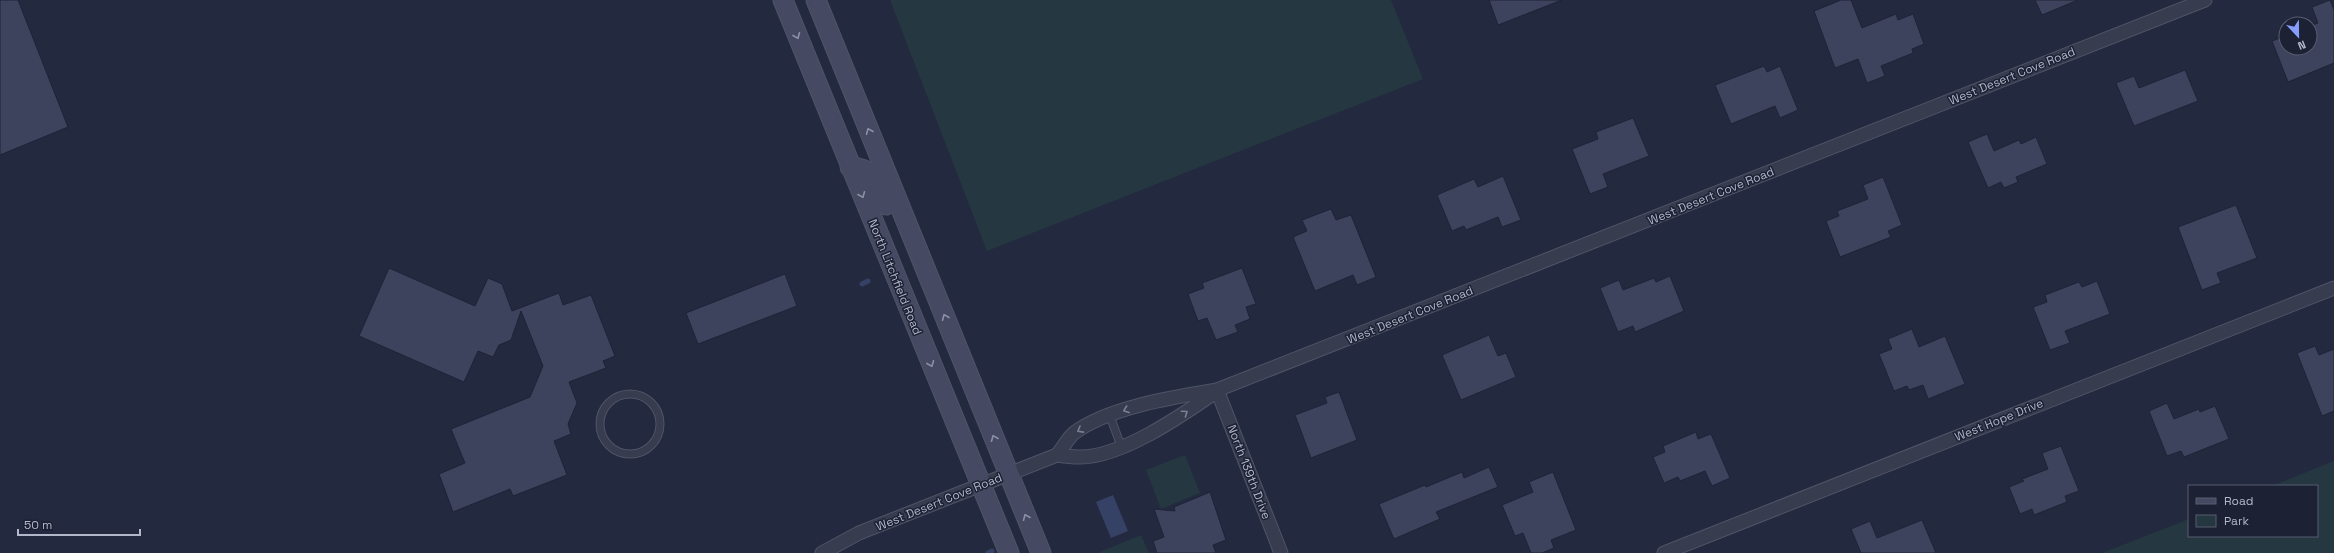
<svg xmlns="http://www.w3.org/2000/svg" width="2334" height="553" font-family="'Space Grotesk',sans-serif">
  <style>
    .green { fill: #253740 }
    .water { fill: #364166 }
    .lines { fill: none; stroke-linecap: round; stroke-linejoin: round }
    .stream { stroke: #364166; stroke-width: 5 }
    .building { fill: #3d435d; stroke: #1e2336 }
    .lane-casing { stroke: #4f5467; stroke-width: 9 }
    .street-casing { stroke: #4f5467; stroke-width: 15 }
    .secondary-casing { stroke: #4f5467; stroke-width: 21 }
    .lane { stroke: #373c4f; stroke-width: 7 }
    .street { stroke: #373c4f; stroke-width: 13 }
    .secondary { stroke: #454a62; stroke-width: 19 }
    .oneway { stroke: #8c91a6 }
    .oneway2 { stroke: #7b8093 }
    .labels { text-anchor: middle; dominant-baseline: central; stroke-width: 3; stroke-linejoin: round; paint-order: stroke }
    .street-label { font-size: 12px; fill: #b3b7ca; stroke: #1c2134 }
  </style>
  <rect width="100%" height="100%" fill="#23293f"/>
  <!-- green -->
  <g class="green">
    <path d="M890,0H1391L1423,79L987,251Z"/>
    <path d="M1185,455L1200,493L1161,509L1146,470Z"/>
    <path d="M2334,461V553H2102L2189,519V536H2317V486H2272Z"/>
    <path d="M1141,535L1149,553H1100V552Z"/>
  </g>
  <!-- water -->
  <path class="water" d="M1113,495L1128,531L1111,538L1096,502Z"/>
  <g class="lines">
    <!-- stream -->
    <g class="stream">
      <path d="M862,284L868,281"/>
      <path d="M988,553L992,551"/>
    </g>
  </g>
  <!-- building -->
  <g class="building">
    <path d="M0,0H18L68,127L0,155Z"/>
    <path d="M1489,0H1562L1498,25Z"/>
    <path d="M1841,0H1851L1862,28L1896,14L1898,20L1913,14L1924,44L1912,49L1913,53L1881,66L1885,76L1867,83L1858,59L1835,68L1814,11Z"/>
    <path d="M2035,0H2078L2042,15Z"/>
    <path d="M2330,0L2334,10V63L2288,82L2272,41L2286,36V48H2310V26L2318,23L2312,7Z"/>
    <path d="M1764,66L1767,72L1780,66L1798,110L1780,118L1775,106L1731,124L1715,85Z"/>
    <path d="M2185,70L2198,101L2134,126L2116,83L2134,76L2139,88Z"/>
    <path d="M1633,118L1649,156L1603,174L1608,187L1590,194L1572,149L1598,139L1596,132Z"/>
    <path d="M1987,134L1994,151L2019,140L2021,144L2036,137L2047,164L2016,177L2018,182L2004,188L2001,182L1988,188L1968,142Z"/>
    <path d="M1503,176L1521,220L1502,227L1498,217L1466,230L1464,226L1452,231L1437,195L1474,179L1478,187Z"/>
    <path d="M1883,177L1902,225L1888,231L1891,237L1840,257L1826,221L1839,216L1837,211L1868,199L1863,185Z"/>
    <path d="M2236,205L2257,258L2217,273L2221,283L2202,290L2178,227Z"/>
    <path d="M1331,209L1336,220L1351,215L1376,277L1357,285L1353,275L1315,291L1293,237L1307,231L1302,220Z"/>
    <path d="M389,268L475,306L488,278L502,284L512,311L559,293L563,305L591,295L615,356L603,361L606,368L569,382L577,403L568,424L571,434L554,441L567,475L513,496L510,489L453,512L439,474L465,463L451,429L530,397L543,366L521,311L511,340L499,345L493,357L478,351L464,382L359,336Z"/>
    <path d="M1242,268L1256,304L1246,307L1250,319L1235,325L1238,332L1216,340L1207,318L1198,321L1188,294L1204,288L1202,283Z"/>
    <path d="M785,274L797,306L698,344L686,313Z"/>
    <path d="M1670,276L1684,311L1635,332L1633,326L1618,332L1600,288L1619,280L1623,290L1654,278L1656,282Z"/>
    <path d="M2097,281L2110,314L2065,331L2070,343L2050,350L2033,307L2047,302L2045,295L2079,282L2082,287Z"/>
    <path d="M1912,329L1919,347L1945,336L1965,384L1928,399L1923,385L1909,390L1907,386L1894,391L1879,354L1892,349L1888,339Z"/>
    <path d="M1489,335L1498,356L1506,353L1516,377L1461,400L1442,355Z"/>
    <path d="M2315,346L2319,355L2334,349V411L2322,416L2297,353Z"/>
    <path d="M1339,392L1357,440L1311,458L1295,415L1327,403L1325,397Z"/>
    <path d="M2167,403L2174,419L2199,409L2200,412L2215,406L2229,439L2184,457L2181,451L2167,456L2149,411Z"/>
    <path d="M1696,432L1698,439L1711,434L1730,478L1712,486L1705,471L1680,481L1678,477L1664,483L1653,457L1665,452L1663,446Z"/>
    <path d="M2061,446L2079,491L2065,496L2067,502L2034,515L2032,509L2020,514L2009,487L2024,481L2022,479L2048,469L2042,453Z"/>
    <path d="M1489,467L1498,487L1436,512L1440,519L1394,539L1379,504L1425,485L1426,487L1462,472L1464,478Z"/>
    <path d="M1553,472L1576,530L1551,540L1554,548L1542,553H1531L1523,533L1515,536L1502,505L1533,492L1529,482Z"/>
    <path d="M1210,492L1226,540L1213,545L1216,553H1157L1153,541L1164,537L1154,509L1175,511L1174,507Z"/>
    <path d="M1922,520L1936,553H1861L1851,529L1870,521L1877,538Z"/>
  </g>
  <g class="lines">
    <defs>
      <g id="lane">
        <circle cx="630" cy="424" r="30"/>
        <path d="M1110,416L1121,446"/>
      </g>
      <g id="street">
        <path d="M1217,390L1281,553"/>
        <path d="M1057,455C1063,448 1068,438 1074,433C1109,407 1175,397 1217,390L2205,0"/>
        <path d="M822,553L859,533L1057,455C1064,456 1072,457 1079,457C1120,458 1181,416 1214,393"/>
        <path d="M1664,553L2334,288"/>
      </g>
      <g id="secondary">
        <path d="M783,0L1009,553"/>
        <path d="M816,0L1041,553"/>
        <path d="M850,167C876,168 877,184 886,205"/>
      </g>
    </defs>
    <!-- lane casing -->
    <use href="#lane" class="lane-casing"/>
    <!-- street casing -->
    <use href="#street" class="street-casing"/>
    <!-- secondary casing -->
    <use href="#secondary" class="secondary-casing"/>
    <!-- lane -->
    <use href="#lane" class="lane"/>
    <!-- street -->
    <use href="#street" class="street"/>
    <!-- secondary -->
    <use href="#secondary" class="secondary"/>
  </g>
  <!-- one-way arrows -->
  <defs><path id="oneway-chevron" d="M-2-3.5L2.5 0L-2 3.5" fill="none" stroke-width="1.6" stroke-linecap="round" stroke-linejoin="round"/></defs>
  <g class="oneway">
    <use href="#oneway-chevron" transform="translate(797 36) rotate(68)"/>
    <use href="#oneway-chevron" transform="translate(869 131) rotate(-112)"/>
    <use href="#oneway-chevron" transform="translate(862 195) rotate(68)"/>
    <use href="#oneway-chevron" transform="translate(945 317) rotate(-112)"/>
    <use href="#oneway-chevron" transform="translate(931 364) rotate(68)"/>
    <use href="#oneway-chevron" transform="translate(994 438) rotate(-112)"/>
    <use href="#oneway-chevron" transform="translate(1026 517) rotate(-112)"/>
  </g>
  <g class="oneway2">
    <use href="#oneway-chevron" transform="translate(1126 410) rotate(160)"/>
    <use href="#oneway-chevron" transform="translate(1185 413) rotate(-35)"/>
    <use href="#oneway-chevron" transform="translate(1080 430) rotate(151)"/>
  </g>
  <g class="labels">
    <!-- street labels -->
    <g class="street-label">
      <text transform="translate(2012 76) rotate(-22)">West Desert Cove Road</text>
      <text transform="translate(1711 196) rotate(-22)">West Desert Cove Road</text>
      <text transform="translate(895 277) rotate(68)">North Litchfield Road</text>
      <text transform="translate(1410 315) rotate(-22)">West Desert Cove Road</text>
      <text transform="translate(1999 420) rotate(-22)">West Hope Drive</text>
      <text transform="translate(1249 472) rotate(69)">North 139th Drive</text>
      <text transform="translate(939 502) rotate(-22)">West Desert Cove Road</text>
    </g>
  </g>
  <!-- legend -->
  <rect x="2188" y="485" width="130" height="52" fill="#1c2134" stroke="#585d70"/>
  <rect x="2196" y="498" width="20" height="6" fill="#454a62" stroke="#585d70"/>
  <text x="2224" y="505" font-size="12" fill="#b3b7ca">Road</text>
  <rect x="2196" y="515" width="20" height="12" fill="#253740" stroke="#585d70"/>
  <text x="2224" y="525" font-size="12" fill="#b3b7ca">Park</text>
  <!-- north arrow -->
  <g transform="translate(2298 36) rotate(158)"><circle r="19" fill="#1c2134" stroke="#585d70"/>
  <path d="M0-3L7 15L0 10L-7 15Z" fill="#869dfc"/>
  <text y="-6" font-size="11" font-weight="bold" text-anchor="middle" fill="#b3b7ca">N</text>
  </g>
  <!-- scale -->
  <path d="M18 529v6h122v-6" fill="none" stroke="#b3b7ca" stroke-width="2"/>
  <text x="24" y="529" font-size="12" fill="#b3b7ca" stroke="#1c2134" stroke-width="3" paint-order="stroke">50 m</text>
</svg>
